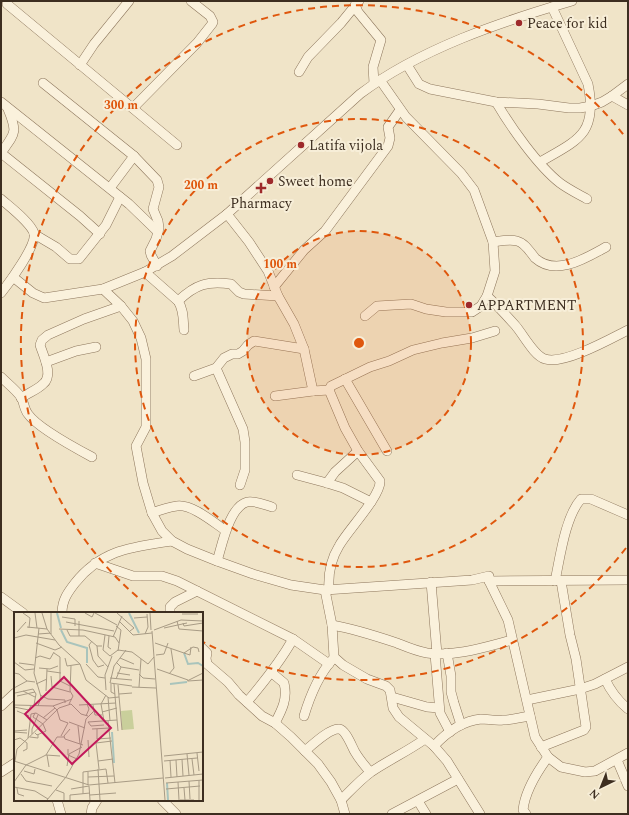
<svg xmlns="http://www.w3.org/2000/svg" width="629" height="815" font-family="Spectral,serif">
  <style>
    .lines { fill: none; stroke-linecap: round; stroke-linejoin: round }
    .minor-casing { stroke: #8d765c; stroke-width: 10 }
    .minor { stroke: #faf1dc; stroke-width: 9 }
    .ring { fill: none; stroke: #df570d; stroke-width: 2; stroke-dasharray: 7 5 }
    .poi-dot { fill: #9e2a2b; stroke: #f7eed8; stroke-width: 1.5 }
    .labels { text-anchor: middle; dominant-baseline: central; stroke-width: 4; stroke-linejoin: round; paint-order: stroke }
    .poi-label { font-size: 14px; fill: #3d2e20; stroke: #f7eed8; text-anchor: start }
    .inset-river { fill: none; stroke: #a9c4bc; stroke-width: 2 }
    .inset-road { fill: none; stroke: #a89b85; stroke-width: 1 }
    .view { fill: #c2185b; fill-opacity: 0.15; stroke: #c2185b; stroke-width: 2 }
    .inset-edge { fill: none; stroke: #3d2e20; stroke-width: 2 }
    .centre { fill: #df570d; stroke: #f7eed8; stroke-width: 2 }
    .ring-label { font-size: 12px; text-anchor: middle; font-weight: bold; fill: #df570d; stroke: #f7eed8; stroke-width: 4; stroke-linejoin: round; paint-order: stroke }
  </style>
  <rect width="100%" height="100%" fill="#f0e4c8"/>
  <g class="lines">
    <defs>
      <g id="minor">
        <path d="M7,4L177,145"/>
        <path d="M355,5L358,12L381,40L373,67L374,83"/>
        <path d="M80,65L94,44L129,1"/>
        <path d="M407,65L419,84L430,89L496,102L538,104L569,108H580L591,106L602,102L612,96L628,84"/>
        <path d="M299,72L308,57L341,23L359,1"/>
        <path d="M43,83L134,156L157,180L159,187L153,209L158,221L159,228L156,239L150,251L151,255L157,266"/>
        <path d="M612,96L628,105"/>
        <path d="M1,102L129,204L158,232"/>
        <path d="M496,102C510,126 538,166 560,183C568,189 578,194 587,199"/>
        <path d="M133,108L197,43L212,24L213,22L210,16L191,1"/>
        <path d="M8,109C18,133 15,133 1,153L80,216L100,234"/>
        <path d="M540,162C578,140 598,134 588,84L552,7"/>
        <path d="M110,188L134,156"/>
        <path d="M1,199C10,207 30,222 34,233C37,245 9,283 1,293"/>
        <path d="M227,214L249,242L268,271L278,296L294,324L304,349L313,391"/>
        <path d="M34,234L56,247L70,259H79L106,225L120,197"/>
        <path d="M493,242C500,241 510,239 517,241C525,243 530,252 535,258C556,277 586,258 606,247"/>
        <path d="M145,272L178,301C184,310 183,320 184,330"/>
        <path d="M13,277L33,293L44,298L103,289L145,272L172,256L227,214L360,94C420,49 500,22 572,1"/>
        <path d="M274,287L304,250L325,231L388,146L390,138L388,127L400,110"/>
        <path d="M103,289L121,306L133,321L141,338L146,359V427L136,446L143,483L152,513L162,531L172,541L187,549L217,561L253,574L291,585L325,590L472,580L489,576V581L628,580"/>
        <path d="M487,296C497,305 506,315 515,325C523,334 534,356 545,359C564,365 610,339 628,330"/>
        <path d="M178,301C196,284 207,281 231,284L239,292L244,294L278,296"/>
        <path d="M365,316L377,306L411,304L426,309L446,312H472L481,306L487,296L495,271L493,242L474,190L461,173L406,117L380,80"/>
        <path d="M46,362L76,351L96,347"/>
        <path d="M216,368L243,429L245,442V470L240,485"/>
        <path d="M194,376L216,368L224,358L232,354H238L243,351L248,345L254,341L304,349"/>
        <path d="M1,377C8,384 15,389 21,397C24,402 24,409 28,414C37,427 77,449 92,457"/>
        <path d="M345,379L387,451"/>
        <path d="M275,396L313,391L329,390"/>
        <path d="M21,398C28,393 37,390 43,384C54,376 43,355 40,345L42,340L48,335L84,319L121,306"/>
        <path d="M297,475L327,483L343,488L371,502"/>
        <path d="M327,483L335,472L358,451"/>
        <path d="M152,513C160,510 169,507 177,506C192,504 213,522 225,530"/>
        <path d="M217,561C222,546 229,507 247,502C254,500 265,505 272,507"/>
        <path d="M95,563L133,576H162L177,581L293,639L329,664"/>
        <path d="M489,581L508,620L535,737L548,757L561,767L585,772L595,771L628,753"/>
        <path d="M555,581C560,558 565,517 581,499H591L628,515"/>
        <path d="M431,582L437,654"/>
        <path d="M325,590L332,625L334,657L343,665L367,679L386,686L390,690L393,708L399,717L434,746L447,761L480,814"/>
        <path d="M329,590C328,575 331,559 339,546C347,531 381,496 380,481L358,451L345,428L329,390L331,386L370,367L389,361L413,350L442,343L472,338L495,331"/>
        <path d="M1,597L23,613"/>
        <path d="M62,613C62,600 68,592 75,583C102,549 133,547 172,541"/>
        <path d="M170,613V607L175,602L197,591"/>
        <path d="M332,625C355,629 376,636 397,643C407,647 416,651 427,653C455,657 485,647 512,640"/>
        <path d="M202,648L207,653L206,658L207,664L228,682L239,695L262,716L275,723L291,737L318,764L331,782L341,800L345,814"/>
        <path d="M447,653L451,676V692L454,703L461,725"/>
        <path d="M435,654L440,713L450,732"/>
        <path d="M272,673L284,683C288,698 282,710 275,723"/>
        <path d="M605,679C611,692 617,700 628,709"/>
        <path d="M392,697L427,707L439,708"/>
        <path d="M527,700L580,689L595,684L628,667"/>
        <path d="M247,702C264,682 280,662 293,639"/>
        <path d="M1,706L15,693"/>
        <path d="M304,716C310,696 318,676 332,660"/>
        <path d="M434,746C446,733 462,721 481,719C488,719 496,721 503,720C512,720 521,717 530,716"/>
        <path d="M541,747L579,732L584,730L586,727L576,659L570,635L561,581"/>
        <path d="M305,751C312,745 330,728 339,729C346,730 352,747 355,752C359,759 365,766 370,772"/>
        <path d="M617,760L628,786"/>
        <path d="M1,772L15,763"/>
        <path d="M57,800L61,814"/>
        <path d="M162,800L176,814"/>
        <path d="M341,800C351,790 360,780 371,772C389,760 408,751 425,739"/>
        <path d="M418,801L426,814"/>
        <path d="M91,814L92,808L97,800"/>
        <path d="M392,814L458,779"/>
        <path d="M526,814L523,810C525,791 537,772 548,757"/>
      </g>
    </defs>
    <!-- minor casing -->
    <use href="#minor" class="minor-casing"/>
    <!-- minor -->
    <use href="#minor" class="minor"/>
  </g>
  <!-- distance rings -->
  <circle cx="359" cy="343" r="112" fill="#df570d" fill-opacity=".12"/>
  <g class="ring">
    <circle cx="359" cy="343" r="112"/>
    <circle cx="359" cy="343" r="224"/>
    <path d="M626 548A337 337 0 0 1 203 642M156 612A337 337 0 1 1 626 138"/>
  </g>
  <!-- markers -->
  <g class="poi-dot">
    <circle cx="519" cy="23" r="4"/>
    <circle cx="301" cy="145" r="4"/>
    <circle cx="270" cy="181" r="4"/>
    <path d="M259 182h4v4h4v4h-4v4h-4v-4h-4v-4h4z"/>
    <circle cx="469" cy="305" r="4"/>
  </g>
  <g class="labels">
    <!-- poi labels -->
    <g class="poi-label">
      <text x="527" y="23">Peace for kid</text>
      <text x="309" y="145">Latifa vijola</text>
      <text x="278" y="181">Sweet home</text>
      <text x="261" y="203" text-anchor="middle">Pharmacy</text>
      <text x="477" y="305">APPARTMENT</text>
    </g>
  </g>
  <!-- overview -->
  <g transform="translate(14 612)">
    <rect width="189" height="189" fill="#f0e4c8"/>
    <path d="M118,98L120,117L108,118L107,99Z" fill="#c9cf9b"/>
    <path class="inset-river" d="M43,1L47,16M115,1L125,21M47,18L53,30L73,36V51M170,41L174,52L184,51L189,54M156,72L173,70M98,120L100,151M153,171L154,188"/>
    <path class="inset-road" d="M9,1L16,6L15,16M21,1L23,16M28,1L33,17L45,33L66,52L72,68L95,86L105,85M71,1L78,5L80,1M81,1L103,13M103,1L120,16L116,19M136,1L137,18M168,2H184M48,5L61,7V14M120,6L133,5M65,9V24H71L83,34H88M105,9L119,23L138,21M163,9L165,17L189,19M52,10L100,19M169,11L170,14L189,11M102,14L107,18L104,39M13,15L33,17M150,16L173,11M45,17L69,18L101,25L105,31M53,18L56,24H65M140,18L167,8L189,9M138,19L151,188M3,20L12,10M37,20V1M24,22L38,21M131,22L134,15L133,2M91,23L89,38L96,44L104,38L118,40L134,52L140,45M95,24L94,35L97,37M99,25L108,4M0,26L12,23L41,28M78,29L75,33L79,48L84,55L90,53M22,31L41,38L48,35M141,31L170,41L179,35L184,36L185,40M83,34L84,44L94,55M112,38L100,54L96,71L118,74M40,41L46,45V69L56,74M170,41L176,43L177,35M142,43L150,42L154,31M21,46L26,44L36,47L40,40M51,46L53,54L66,52M106,46L120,52M0,50L11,58L20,57M102,50L107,55L125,58M5,51L20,53M72,52L84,65L91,66M25,56L36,57L44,54M143,57L174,68M33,59L47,61M0,61L5,62L13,69L21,70M103,61L116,63M125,62L129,66L141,67M155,62L160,56L157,37M37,64L38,75L56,80M96,66L118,68M102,67L107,55M173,69L189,61M174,69L189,68M22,72L33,67M97,72V80L101,82M100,72L104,119M104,73L108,118M118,75L142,76M125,75L127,47M0,76L13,69M92,78L91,63L98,44M9,79L21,85M32,79L33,57M1,81L19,77L22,82L20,93M105,82L118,81M26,83L34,87L51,88V91M3,84L21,80M94,85L96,109M55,92L59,84L56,79L57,54M0,93L39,94L43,98M65,93L102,91M79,93L81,103H88M24,94L27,85L20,61L25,16M39,94L58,87M0,95L15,98L17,93M43,98L46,108L54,111L47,124M3,99L15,104M88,100L103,96M21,101L19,105L29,112M72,104L75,97L73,92M29,106L41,96M90,109L87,92L92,83M94,109L101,171M55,110L71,116M74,110L103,108M74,110L77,114L90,113M64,114L66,132M56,117L50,124L51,127L69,133M78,117L96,116M83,117V127L97,126M0,119L13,118M0,120L13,121M21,121L23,123L32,119L29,112M18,122V117L24,103M16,125L24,126V122M14,126L17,102L22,101L33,108M0,128L6,126L13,131V137L9,139M74,128L75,145M54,137V143L63,147M183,141L185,159M173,142L175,163M32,143L46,144M33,143L35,155M150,144L189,140M168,147L169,164M178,147L180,163M156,148L157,165M162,148L163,165M0,149L75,173L149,166M1,149L3,137L45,96L57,92L67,102L74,104M84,149L99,147M150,149L183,146M12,153L32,143L43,125H50M53,154L55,142L68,135M84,157L86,188M85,157L82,131L98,129M10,159L20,162L21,157M74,160V173M7,162L12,169L38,174M74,165L100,164M151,166L189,162M175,169L176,187M0,170L12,153M164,170L165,188M152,171L189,168M75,174L76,188M0,175L21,179L34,187M3,176L4,182L10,184M170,176L171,188M57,177L75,174M152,177L186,174M42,178L50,181V188M69,182V160L92,157L94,171M76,183L102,181M33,188L52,165L65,142L72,107L80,99M56,188V183L76,181M166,188H180M185,188V168"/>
    <path class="view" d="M50,65L97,116L58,152L11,102Z"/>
    <rect width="189" height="189" class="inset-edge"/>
  </g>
  <circle cx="359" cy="343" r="6" class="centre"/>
  <g class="ring-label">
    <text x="121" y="109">300 m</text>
    <text x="201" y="189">200 m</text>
    <text x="280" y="268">100 m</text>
  </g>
  <!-- border -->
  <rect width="629" height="815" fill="none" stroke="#3d2e20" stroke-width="4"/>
  <!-- north arrow -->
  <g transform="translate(601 787) rotate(223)" stroke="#f7eed8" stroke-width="3" paint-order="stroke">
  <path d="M0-3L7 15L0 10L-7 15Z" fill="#3d2e20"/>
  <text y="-6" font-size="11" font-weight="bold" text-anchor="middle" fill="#3d2e20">N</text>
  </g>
</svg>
